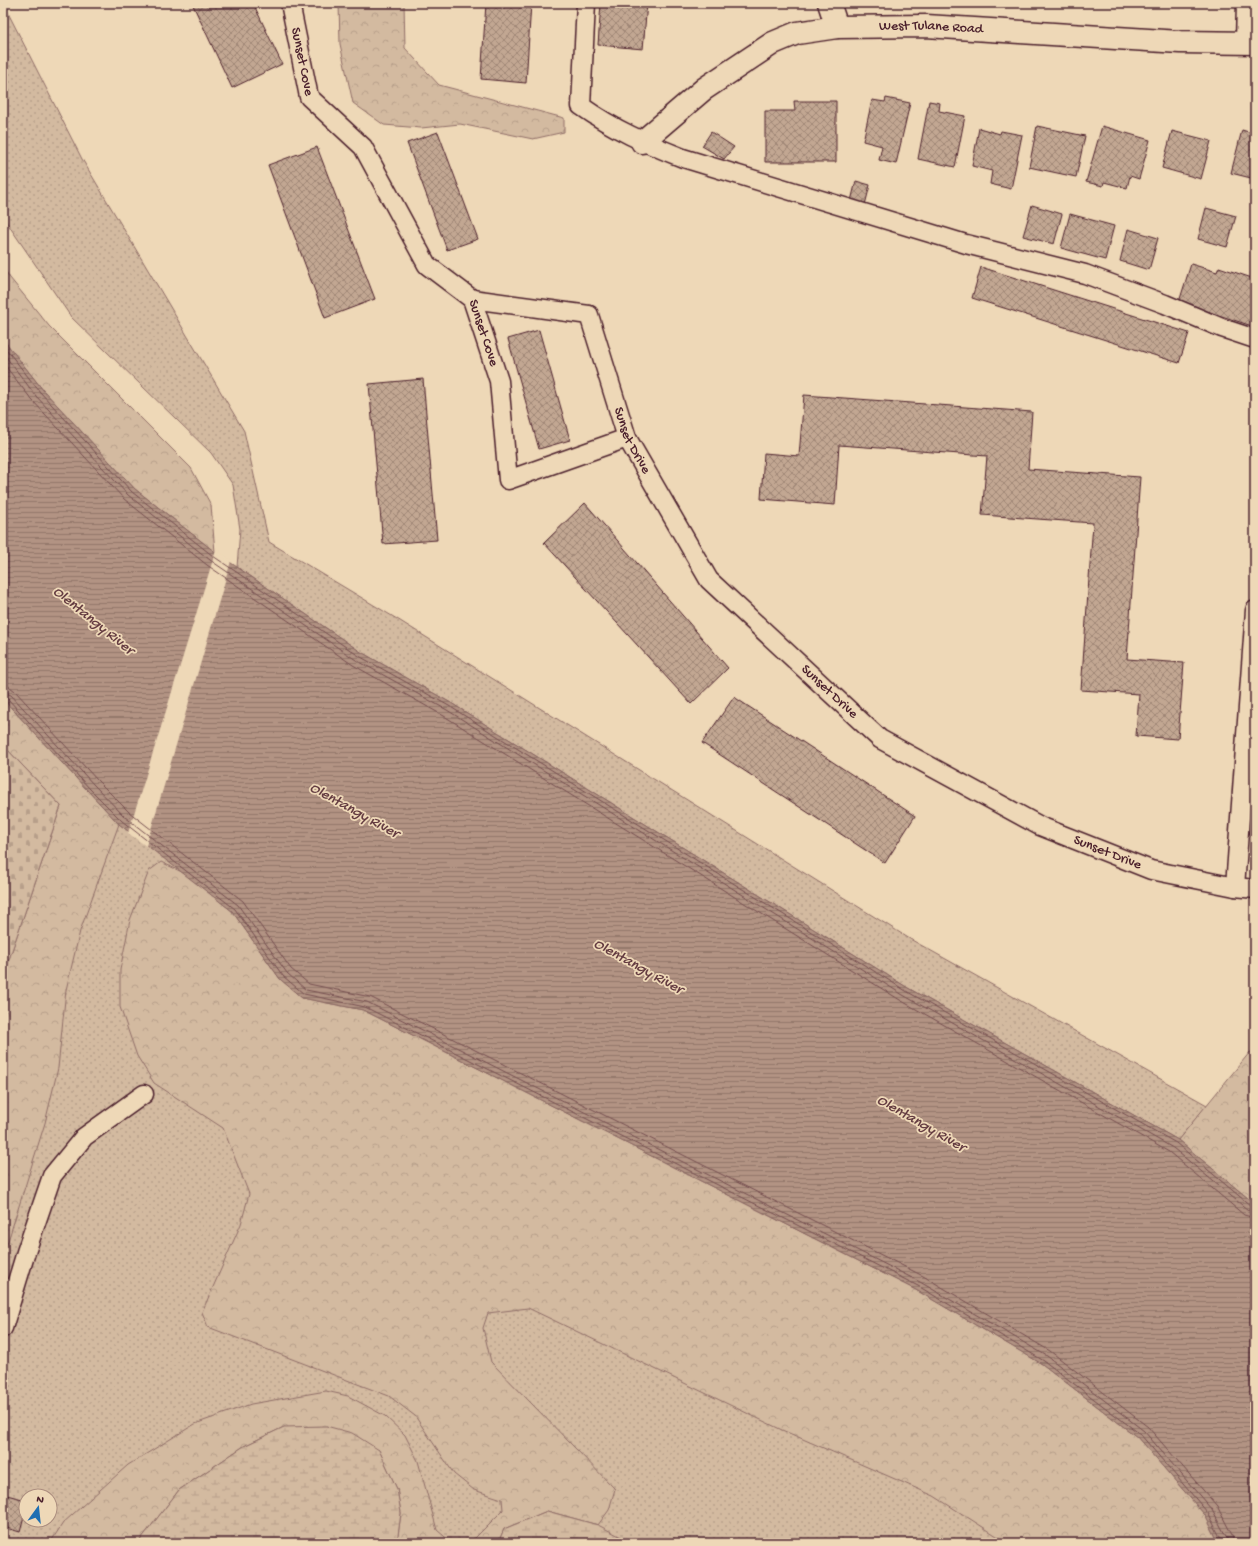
<svg xmlns="http://www.w3.org/2000/svg" width="1258" height="1546" font-family="'Gochi Hand',sans-serif">
  <style>
    .green { fill: url(#green-dots); stroke: #8e6c66; fill-rule: evenodd }
    .forest { fill: url(#forest-crowns); stroke: #8e6c66 }
    .wetland { fill: url(#wetland-marsh); stroke: #8e6c66 }
    .cemetery { fill: url(#cemetery-stones); stroke: #8e6c66 }
    .water { fill: url(#water-rules); stroke: #886560 }
    .pier { fill: #eed8b7 }
    .lines { fill: none; stroke-linecap: round; stroke-linejoin: round }
    .shore { stroke: #744d4e; stroke-width: 1 }
    .building { fill: url(#building-cross-hatch); stroke: #4a1f2b }
    .service-casing { stroke: #4a1f2b; stroke-width: 21 }
    .minor-casing { stroke: #4a1f2b; stroke-width: 25 }
    .service { stroke: #eed8b7; stroke-width: 18 }
    .minor { stroke: #eed8b7; stroke-width: 22 }
    .labels { text-anchor: middle; dominant-baseline: central; stroke-width: 3.5; stroke-linejoin: round; paint-order: stroke }
    .street-label { font-size: 14px; fill: #4a1f2b; stroke: #eed8b7 }
    .water-label { font-size: 15px; font-style: italic; fill: #643c41; stroke: #eed8b7 }
  </style>
  <defs>
    <pattern id="green-dots" width="8" height="8" patternUnits="userSpaceOnUse"><rect width="8" height="8" fill="#d3baa0"/><path d="M2 2h.1M6 6h.1" fill="none" stroke="#b79f8a" stroke-width="1.8" stroke-linecap="round"/></pattern>
    <pattern id="forest-crowns" width="20" height="18" patternUnits="userSpaceOnUse"><rect width="20" height="18" fill="#d3baa0"/><path d="M2 6a3 3 0 1 1 6 0M12 15a3 3 0 1 1 6 0" fill="none" stroke="#b79f8a"/></pattern>
    <pattern id="wetland-marsh" width="20" height="14" patternUnits="userSpaceOnUse"><rect width="20" height="14" fill="#d3baa0"/><path d="M1 5h8M5 5V1M11 12h8M15 12V8" fill="none" stroke="#b79f8a"/></pattern>
    <pattern id="cemetery-stones" width="16" height="16" patternUnits="userSpaceOnUse"><rect width="16" height="16" fill="#d3baa0"/><path d="M2 7V4a2 2 0 0 1 4 0v3zM10 15v-3a2 2 0 0 1 4 0v3z" fill="#b79f8a"/></pattern>
    <pattern id="water-rules" width="6" height="5" patternUnits="userSpaceOnUse"><rect width="6" height="5" fill="#b29383"/><path d="M0 2.5h6" fill="none" stroke="#93776b"/></pattern>
    <pattern id="building-cross-hatch" width="8" height="8" patternUnits="userSpaceOnUse"><rect width="8" height="8" fill="#c2a792"/><path d="M0 0l8 8M0 8l8-8" fill="none" stroke="#a08777"/></pattern>
  </defs>
  <rect width="100%" height="100%" fill="#eed8b7"/>
  <filter id="ink" filterUnits="userSpaceOnUse"><feTurbulence type="fractalNoise" baseFrequency=".025" numOctaves="2"/><feDisplacementMap in="SourceGraphic" scale="8" xChannelSelector="R" yChannelSelector="G"/><feConvolveMatrix kernelMatrix="1 2 1 2 8 2 1 2 1" color-interpolation-filters="sRGB"/></filter>
  <g filter="url(#ink)">
    <!-- green -->
    <g class="green">
      <path d="M3,3L82,159L244,431L269,542L397,619L910,939L1207,1105L1178,1140L908,988L451,703L361,652L237,567L240,529L233,485L211,453L71,317L3,217Z"/>
      <path d="M61,806L119,824L184,873L232,911L280,979L363,1010L916,1290L1219,1543H3V977ZM26,1496H50V1520H26Z"/>
    </g>
    <!-- forest -->
    <g class="forest">
      <path d="M339,3H404L405,48L439,85L564,118V132L533,139L460,124L421,128L384,125L353,103L340,44Z"/>
      <path d="M3,267L10,278L49,326L191,468L211,505L215,552L135,489L43,390L3,339Z"/>
      <path d="M3,699L88,791L119,824L80,931L66,990L58,1068L45,1123L3,1257V977L61,806L3,745Z"/>
      <path d="M161,862L184,873L232,911L280,979L302,998L363,1010L916,1290L1042,1364L1137,1437L1205,1515L1219,1543H1008L934,1496L782,1430L528,1308L488,1313L483,1328L491,1362L615,1489L609,1510L598,1525L547,1511L504,1529L498,1543H470L503,1510L502,1499L474,1490L454,1474L415,1416L389,1396L208,1327L202,1312L241,1224L249,1194L223,1128L154,1083L137,1056L120,1007V970L130,920L149,871Z"/>
      <path d="M1250,1052L1255,1053V1204L1178,1140Z"/>
      <path d="M326,1391L348,1396L385,1416L405,1435L418,1461L437,1530L452,1543H397L401,1513L397,1489L379,1450L284,1427L244,1446L179,1490L138,1543H50L63,1523L128,1465L195,1424L251,1404Z"/>
    </g>
    <!-- wetland -->
    <g class="wetland">
      <path d="M326,1426L352,1433L379,1450L397,1489L401,1513L397,1543H138L179,1490L244,1446L284,1427Z"/>
      <path d="M547,1511L598,1525L633,1543H498L504,1529Z"/>
    </g>
    <!-- cemetery -->
    <path class="cemetery" d="M3,745L61,806L3,977Z"/>
    <!-- water -->
    <path class="water" d="M3,339L43,390L135,489L215,552L361,652L451,703L908,988L1178,1140L1255,1204V1543H1219L1205,1515L1137,1437L1042,1364L916,1290L363,1010L302,998L280,979L232,911L119,824L88,791L3,699Z"/>
    <!-- pier -->
    <path class="pier" d="M216,550L231,561L146,846L128,833Z"/>
    <g class="lines">
      <!-- shore -->
      <g class="shore">
        <path d="M3,345L40,392L132,492L213,556L359,656L449,706L906,991L1176,1143L1251,1206L1255,1207"/>
        <path d="M3,353L36,396L128,495L210,560L356,660L447,710L903,995L1173,1148L1248,1210L1255,1212"/>
        <path d="M3,363L32,400L124,499L207,565L353,665L444,716L900,1000L1169,1152L1244,1215L1255,1218"/>
        <path d="M3,686L10,687L15,691L98,781L129,812L243,901L291,969L309,984L370,997L923,1276L1050,1351L1148,1427L1217,1506L1232,1535L1234,1543"/>
        <path d="M3,692L11,695L94,785L125,817L238,905L287,973L306,990L367,1002L920,1282L1047,1356L1144,1431L1212,1510L1227,1538L1228,1543"/>
        <path d="M3,697L8,699L90,789L122,821L235,909L283,976L304,994L365,1007L918,1286L1044,1361L1140,1434L1208,1513L1223,1543"/>
      </g>
    </g>
    <!-- building -->
    <g class="building">
      <path d="M192,3H253L282,64L232,88Z"/>
      <path d="M486,3H531L526,83L481,79Z"/>
      <path d="M601,3H647L643,49L598,45Z"/>
      <path d="M886,98L910,103L896,164L879,160L882,146L863,141L872,100L885,102Z"/>
      <path d="M794,101H836V162H765V111H795Z"/>
      <path d="M929,101L940,103L939,111L965,116L955,167L918,159Z"/>
      <path d="M1037,126L1085,136L1076,177L1029,167Z"/>
      <path d="M1102,126L1150,140L1139,179L1130,176L1127,188L1104,182L1103,186L1086,182Z"/>
      <path d="M979,128L1000,134L1001,131L1022,135L1011,189L990,184L992,171L972,166Z"/>
      <path d="M1242,130L1255,134V179L1231,173Z"/>
      <path d="M1172,131L1211,141L1201,179L1162,168Z"/>
      <path d="M438,132L478,239L447,250L407,143Z"/>
      <path d="M711,132L734,147L724,159L702,146Z"/>
      <path d="M317,147L375,299L325,318L268,165Z"/>
      <path d="M856,181L870,185L865,205L851,201Z"/>
      <path d="M1032,205L1062,214L1054,244L1023,236Z"/>
      <path d="M1206,208L1236,216L1227,247L1198,239Z"/>
      <path d="M1070,214L1114,226L1105,260L1061,248Z"/>
      <path d="M1128,229L1158,238L1149,270L1120,261Z"/>
      <path d="M1191,264L1217,272L1219,267L1255,279V327L1179,302Z"/>
      <path d="M981,267L1189,333L1179,363L972,298Z"/>
      <path d="M539,330L570,440L539,449L508,339Z"/>
      <path d="M423,379L437,540L383,544L369,384Z"/>
      <path d="M804,395L1032,412L1028,469L1140,477L1127,659L1184,663L1178,739L1136,736L1139,694L1081,690L1093,523L982,515L987,456L839,445L835,505L761,499L764,453L799,456Z"/>
      <path d="M585,503L728,668L691,704L544,543Z"/>
      <path d="M734,697L915,816L885,863L702,743Z"/>
      <path d="M3,1494L26,1500V1510L20,1532L3,1527Z"/>
    </g>
    <g class="lines">
      <defs>
        <g id="service">
          <path id="s1" d="M290,3L309,97L363,147L427,265L472,299L499,381L508,480L627,438"/>
          <path d="M586,3L581,106C615,130 645,143 683,158L966,244L1085,274L1165,304L1222,328L1255,339"/>
          <path id="s2" d="M472,299L589,315L627,438L709,580L880,739L1040,826L1151,870L1235,887L1255,889"/>
          <path d="M1235,887L1255,610"/>
          <path d="M3,1328L26,1252L52,1176L84,1137L144,1094"/>
        </g>
        <g id="minor">
          <path d="M829,3L837,27"/>
          <path d="M1247,42L1248,3"/>
          <path id="s3" d="M642,142L704,89L773,43L797,33L837,27L926,26L1180,42L1255,43"/>
        </g>
      </defs>
      <!-- service casing -->
      <use href="#service" class="service-casing"/>
      <!-- minor casing -->
      <use href="#minor" class="minor-casing"/>
      <!-- service -->
      <use href="#service" class="service"/>
      <!-- minor -->
      <use href="#minor" class="minor"/>
    </g>
  </g>
  <g class="labels">
    <!-- street labels -->
    <g class="street-label">
      <text stroke="none"><textPath href="#s3" startOffset="325">West Tulane Road</textPath></text>
      <text stroke="none"><textPath href="#s1" startOffset="60">Sunset Cove</textPath></text>
      <text stroke="none"><textPath href="#s1" startOffset="396">Sunset Cove</textPath></text>
      <text stroke="none"><textPath href="#s2" startOffset="251">Sunset Drive</textPath></text>
      <text stroke="none"><textPath href="#s2" startOffset="575">Sunset Drive</textPath></text>
      <text stroke="none"><textPath href="#s2" startOffset="899">Sunset Drive</textPath></text>
    </g>
    <!-- water labels -->
    <g class="water-label">
      <text transform="translate(93 621) rotate(39)">Olentangy River</text>
      <text transform="translate(354 811) rotate(29)">Olentangy River</text>
      <text transform="translate(638 967) rotate(29)">Olentangy River</text>
      <text transform="translate(921 1124) rotate(30)">Olentangy River</text>
    </g>
  </g>
  <!-- margin -->
  <rect width="1258" height="1546" fill="none" stroke="#eed8b7" stroke-width="16"/>
  <rect x="8" y="8" width="1242" height="1530" fill="none" stroke="#4a1f2b" stroke-width="1.5" filter="url(#ink)"/>
  <!-- north arrow -->
  <g transform="translate(38 1508) rotate(15)"><circle r="19" fill="#eed8b7" stroke="#ac8e7f"/>
  <path d="M0-3L7 15L0 10L-7 15Z" fill="#1f6fb2"/>
  <text y="-6" font-size="11" font-weight="bold" text-anchor="middle" fill="#4a1f2b">N</text>
  </g>
</svg>
